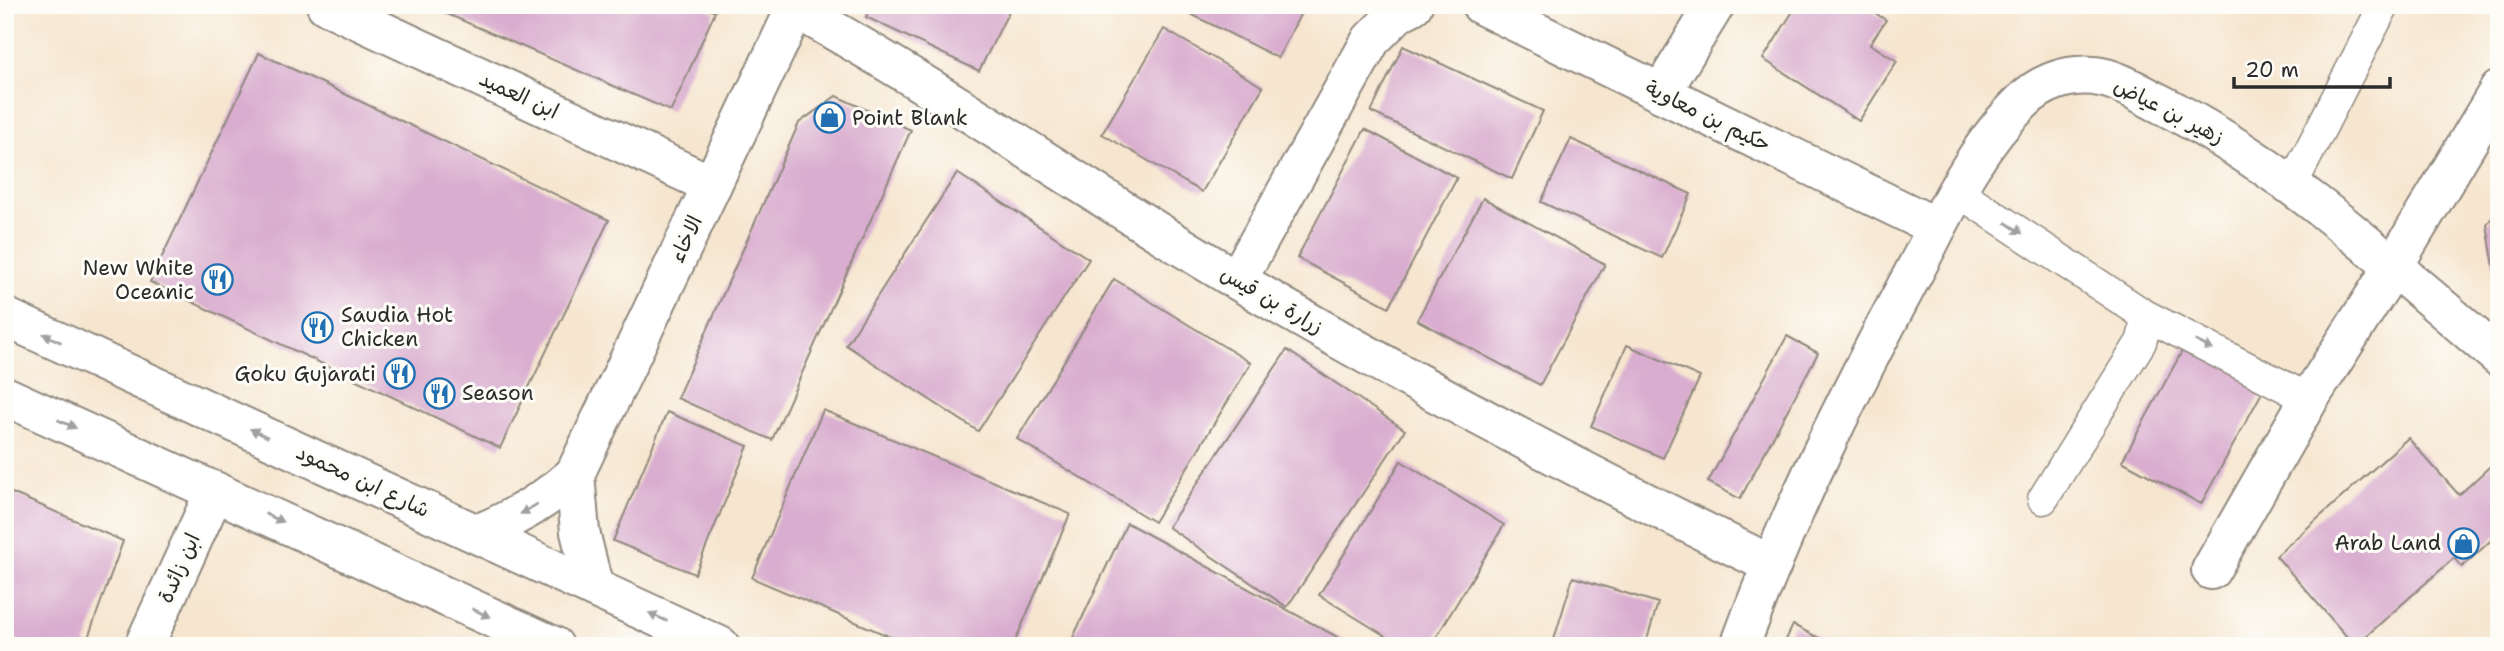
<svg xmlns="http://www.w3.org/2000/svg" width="2504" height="651" font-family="'Shantell Sans','Playpen Sans Arabic',sans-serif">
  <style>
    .building { fill: #d9adcf }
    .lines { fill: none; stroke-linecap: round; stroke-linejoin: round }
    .service-casing { stroke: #90887e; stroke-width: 33 }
    .minor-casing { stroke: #90887e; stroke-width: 42 }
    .tertiary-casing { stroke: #90887e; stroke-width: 42 }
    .service { stroke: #fff; stroke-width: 30 }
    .minor { stroke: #fff; stroke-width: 38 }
    .tertiary { stroke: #fff; stroke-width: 38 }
    .oneway { fill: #a0a0a0 }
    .labels { text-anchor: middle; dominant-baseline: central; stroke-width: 6; stroke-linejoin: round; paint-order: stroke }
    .street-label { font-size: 21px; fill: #2b2b2b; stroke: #fdfcf7 }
    .poi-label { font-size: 21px; fill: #2b2b2b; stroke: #fdfcf7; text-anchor: start }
  </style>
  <rect width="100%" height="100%" fill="#fdfcf7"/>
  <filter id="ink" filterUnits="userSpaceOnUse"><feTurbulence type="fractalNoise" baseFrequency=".0143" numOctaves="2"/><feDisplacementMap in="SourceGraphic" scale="14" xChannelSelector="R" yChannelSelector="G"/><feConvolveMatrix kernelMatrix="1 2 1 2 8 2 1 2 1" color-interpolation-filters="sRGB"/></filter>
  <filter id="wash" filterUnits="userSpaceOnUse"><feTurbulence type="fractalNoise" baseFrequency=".00686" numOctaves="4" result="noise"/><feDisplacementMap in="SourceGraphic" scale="28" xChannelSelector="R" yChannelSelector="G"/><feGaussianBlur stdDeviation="1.57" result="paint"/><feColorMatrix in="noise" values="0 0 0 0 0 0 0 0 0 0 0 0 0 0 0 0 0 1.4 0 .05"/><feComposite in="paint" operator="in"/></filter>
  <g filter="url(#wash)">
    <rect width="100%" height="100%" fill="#f6e6d0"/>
    <g id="blocks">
      <!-- building -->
      <g class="building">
        <path d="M440,5H700L715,12L671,111L438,10Z"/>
        <path d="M871,5H1012L979,71L866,17Z"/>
        <path d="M1173,5H1305L1278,58Z"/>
        <path d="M1797,5H1862L1886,20L1870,44L1897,61L1859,121L1763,59Z"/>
        <path d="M1164,29L1263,87L1202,192L1102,134Z"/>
        <path d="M1403,46L1543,111L1512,179L1371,112Z"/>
        <path d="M259,53L609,220L500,448L150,282Z"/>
        <path d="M836,96L911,130L772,440L677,398L799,123Z"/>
        <path d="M1365,129L1457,178L1389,307L1297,258Z"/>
        <path d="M1571,139L1691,194L1662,258L1541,202Z"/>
        <path d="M957,173L1089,259L978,431L846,345Z"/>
        <path d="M1483,198L1605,264L1540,385L1417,320Z"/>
        <path d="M2499,207V285H2497L2487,225Z"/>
        <path d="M1114,279L1251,363L1154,522L1017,439Z"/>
        <path d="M1787,336L1818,353L1740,499L1708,482Z"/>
        <path d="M2186,344L2265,387L2201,504L2122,461Z"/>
        <path d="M1627,345L1700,377L1663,458L1591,426Z"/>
        <path d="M1287,350L1405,430L1287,607L1168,527Z"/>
        <path d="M823,410L1070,514L1013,646H912L752,578Z"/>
        <path d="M667,412L748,446L695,574L613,541Z"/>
        <path d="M2408,438L2459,495L2499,458V533L2462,567L2454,558L2355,646L2276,556Z"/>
        <path d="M1401,461L1504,525L1431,646H1402L1319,595Z"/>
        <path d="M5,490L123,541L85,646H28L5,636Z"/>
        <path d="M1127,523L1354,646H1069Z"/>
        <path d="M1573,577L1658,603L1645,646H1552Z"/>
        <path d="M1793,625L1835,646H1783Z"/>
      </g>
    </g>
  </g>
  <g filter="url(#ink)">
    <use href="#blocks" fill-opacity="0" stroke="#90887e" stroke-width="2"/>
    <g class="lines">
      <defs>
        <g id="service">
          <path d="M2292,185L2384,5"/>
          <path d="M1957,191L2143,314L2309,399"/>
          <path d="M2043,499L2141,342L2145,328L2143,314"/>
        </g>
        <g id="minor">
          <path d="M326,5L712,185"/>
          <path d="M789,5C942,90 1085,190 1235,279C1410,383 1590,476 1772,565"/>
          <path d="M1481,5L1936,227"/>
          <path d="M1661,93L1715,5"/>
          <path d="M1237,280L1371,40L1398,13L1413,5"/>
          <path d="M575,474L580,532L594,588"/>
          <path d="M477,534C514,519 545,501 575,474L797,5"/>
          <path d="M2211,570L2309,399L2393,267L2499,90"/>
          <path d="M144,646L215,491"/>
          <path d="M1740,646C1787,516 1849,393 1914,272C1945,213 1974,148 2023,101C2041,83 2068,73 2094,76C2117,78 2139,93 2159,103C2287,168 2391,265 2499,357"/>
        </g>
        <g id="tertiary">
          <path d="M5,317L720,646"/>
          <path d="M5,396L554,646"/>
        </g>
      </defs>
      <!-- service casing -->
      <use href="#service" class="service-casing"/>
      <!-- minor casing -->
      <use href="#minor" class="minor-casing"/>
      <!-- tertiary casing -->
      <use href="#tertiary" class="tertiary-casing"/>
      <!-- service -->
      <use href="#service" class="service"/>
      <!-- minor -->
      <use href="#minor" class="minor"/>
      <!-- tertiary -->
      <use href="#tertiary" class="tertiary"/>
    </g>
    <!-- one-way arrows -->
    <defs><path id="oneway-solid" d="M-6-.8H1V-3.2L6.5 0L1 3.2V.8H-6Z" transform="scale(1.75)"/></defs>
    <g class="oneway">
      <use href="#oneway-solid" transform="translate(2014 228) rotate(33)"/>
      <use href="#oneway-solid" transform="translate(52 338) rotate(-155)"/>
      <use href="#oneway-solid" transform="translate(2204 345) rotate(27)"/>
      <use href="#oneway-solid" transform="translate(67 424) rotate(24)"/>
      <use href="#oneway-solid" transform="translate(259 433) rotate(-155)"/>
      <use href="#oneway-solid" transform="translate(529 509) rotate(149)"/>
      <use href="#oneway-solid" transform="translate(274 518) rotate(25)"/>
      <use href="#oneway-solid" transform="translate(481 613) rotate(25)"/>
      <use href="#oneway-solid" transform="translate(658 617) rotate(-155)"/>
    </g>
  </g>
  <!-- icons -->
  <defs>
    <symbol id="shop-ring" viewBox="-11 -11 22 22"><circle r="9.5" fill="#fdfcf7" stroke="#1f6fb2" stroke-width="1.5"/><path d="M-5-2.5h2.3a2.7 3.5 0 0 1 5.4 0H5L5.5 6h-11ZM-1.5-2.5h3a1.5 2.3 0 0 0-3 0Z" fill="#1f6fb2"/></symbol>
    <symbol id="restaurant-ring" viewBox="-11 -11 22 22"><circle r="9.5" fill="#fdfcf7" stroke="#1f6fb2" stroke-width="1.5"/><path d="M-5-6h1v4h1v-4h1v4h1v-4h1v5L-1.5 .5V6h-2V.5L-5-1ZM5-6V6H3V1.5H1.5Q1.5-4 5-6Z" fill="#1f6fb2"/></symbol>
  </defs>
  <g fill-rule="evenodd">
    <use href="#shop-ring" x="812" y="100" width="35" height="35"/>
    <use href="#restaurant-ring" x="200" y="262" width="35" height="35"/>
    <use href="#restaurant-ring" x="300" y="310" width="35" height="35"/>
    <use href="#restaurant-ring" x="382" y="356" width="35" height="35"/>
    <use href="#restaurant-ring" x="422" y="376" width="35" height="35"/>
    <use href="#shop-ring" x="2446" y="526" width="35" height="35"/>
  </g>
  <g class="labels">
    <!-- street labels -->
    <g class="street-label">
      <text transform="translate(519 95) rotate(25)">ابن العميد</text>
      <text transform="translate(2169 111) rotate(27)">زهير بن عياض</text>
      <text transform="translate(1708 116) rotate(26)">حكيم بن معاوية</text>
      <text transform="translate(686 239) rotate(-65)">الاخاء</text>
      <text transform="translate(1272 300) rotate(30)">زرارة بن قيس</text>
      <text transform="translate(363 481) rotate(25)">شارع ابن محمود</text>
      <text transform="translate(179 568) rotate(-66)">ابن زائدة</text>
    </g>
    <!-- poi labels -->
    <g class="poi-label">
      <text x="852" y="118">Point Blank</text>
      <text x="194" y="268" text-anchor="end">New White<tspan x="194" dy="24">Oceanic</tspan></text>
      <text x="341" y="315">Saudia Hot<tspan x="341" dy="24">Chicken</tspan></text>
      <text x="376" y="374" text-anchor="end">Goku Gujarati</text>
      <text x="462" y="393">Season</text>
      <text x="2441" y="543" text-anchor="end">Arab Land</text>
    </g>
  </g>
  <!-- margin -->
  <rect width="2504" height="651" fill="none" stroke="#fdfcf7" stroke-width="28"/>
  <!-- scale -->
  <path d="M2234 77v10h156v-10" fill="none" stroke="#2b2b2b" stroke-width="3.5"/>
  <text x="2245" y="77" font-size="21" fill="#2b2b2b" stroke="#fdfcf7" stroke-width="5" paint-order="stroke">20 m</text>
</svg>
